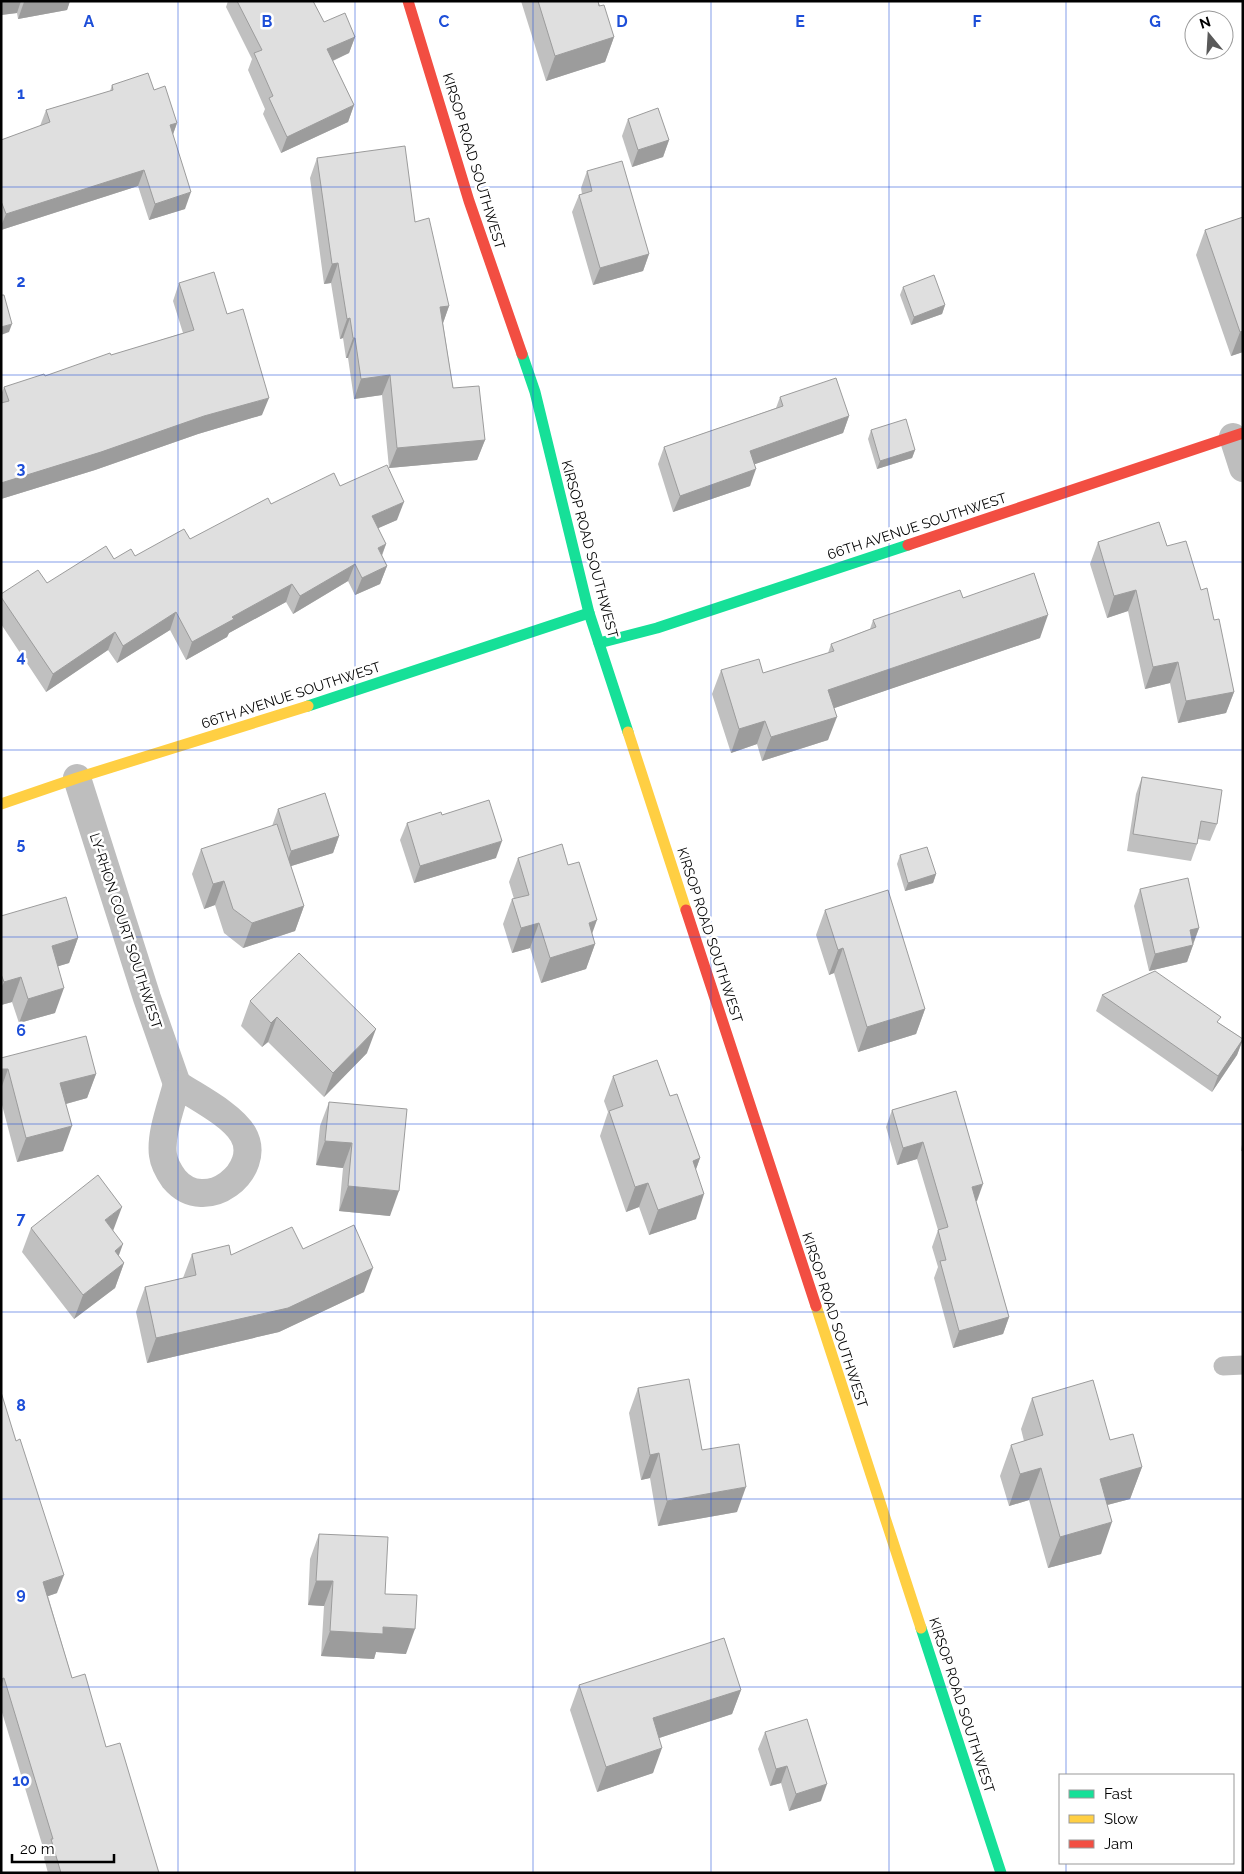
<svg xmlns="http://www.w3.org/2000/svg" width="1244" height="1874" font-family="Raleway,sans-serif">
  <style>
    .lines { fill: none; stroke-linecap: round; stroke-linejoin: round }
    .lane { stroke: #bebebe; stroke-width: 19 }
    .street { stroke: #bebebe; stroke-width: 28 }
    .fast { stroke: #16e098; stroke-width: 11 }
    .slow { stroke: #ffcf43; stroke-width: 11 }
    .jam { stroke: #f24e42; stroke-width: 11 }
    .wall { fill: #c0c0c0 }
    .shaded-wall { fill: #9c9c9c }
    .building { fill: #dfdfdf; stroke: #9c9c9c }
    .grid { fill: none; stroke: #1d4ed8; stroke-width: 1; stroke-opacity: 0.55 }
    .labels { text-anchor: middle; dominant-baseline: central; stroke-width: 5; stroke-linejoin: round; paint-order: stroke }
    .street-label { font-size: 14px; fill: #000; stroke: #fff }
    .grid-label { font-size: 16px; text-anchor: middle; font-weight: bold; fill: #1d4ed8; stroke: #fff; stroke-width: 5; stroke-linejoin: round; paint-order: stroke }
  </style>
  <rect width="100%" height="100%" fill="#fff"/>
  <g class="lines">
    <!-- lane -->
    <path class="lane" d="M1223,1366L1243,1365"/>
    <!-- street -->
    <g class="street">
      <path d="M1233,437L1243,468"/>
      <path d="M77,778L147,998L177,1084"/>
      <path d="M177,1084C196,1097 231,1114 243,1134C264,1170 206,1217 174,1179C169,1172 164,1163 163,1155C160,1134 172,1104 177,1084Z"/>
    </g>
    <!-- fast -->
    <g class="fast">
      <path d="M522,354L535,392L589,613L628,732"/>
      <path d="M599,643L657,628L908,545"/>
      <path d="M308,706L589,613"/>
      <path d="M921,1628L1001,1873"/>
    </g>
    <!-- slow -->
    <g class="slow">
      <path d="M628,732L686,910"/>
      <path d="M1,804L77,778L308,706"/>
      <path d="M816,1306L921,1628"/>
    </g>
    <!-- jam -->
    <g class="jam">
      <path d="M408,1L469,201L522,354"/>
      <path d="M908,545L1243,433"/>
      <path d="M686,910L816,1306"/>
    </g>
  </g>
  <!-- wall -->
  <g class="wall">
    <path d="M1,1H70L67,10L18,19L17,13L1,15Z"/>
    <path d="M228,1H313L324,22L355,37L349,53L333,61L354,105L348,122L281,153L263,114L265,109L248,70L252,59L226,7Z"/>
    <path d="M521,1H598L614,37L605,62L546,81Z"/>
    <path d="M112,85L154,90L177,123L173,134L185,209L149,220L138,186L1,230V140L40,126L46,110L110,91Z"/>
    <path d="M628,119L669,140L663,157L632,167L622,136Z"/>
    <path d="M317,158L415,222L449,306L443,323L453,388L485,440L477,460L389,468L382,395L354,399L348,358H346L343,338L340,339L331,283L324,284L310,178Z"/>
    <path d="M587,171L649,254L643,271L593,285L572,212L579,195L582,194L581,188Z"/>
    <path d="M1243,217V352L1231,356L1196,255L1205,230Z"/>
    <path d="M179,283L227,314L262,415L198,434L95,470L1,499V395L4,387L45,376L183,333L173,301Z"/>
    <path d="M903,287L945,305L942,314L911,325L900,295Z"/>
    <path d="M780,397L849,416L843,433L755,464L750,486L673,512L658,464L664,447L776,408Z"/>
    <path d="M871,430L915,450L912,458L877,469L868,439Z"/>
    <path d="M340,486L397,520L378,528L386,544L382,556L387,566L380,584L355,595L348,581L293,614L286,602L229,633L227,637L186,660L170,630L117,663L108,650L46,692L1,624V594L47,583L114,559L135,556L190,539L271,504Z"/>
    <path d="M1098,542L1167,546L1201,590L1214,620L1234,692L1226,713L1178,723L1170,683L1145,689L1128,611L1107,618L1090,564Z"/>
    <path d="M963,598L1040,638L834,708L828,740L762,761L757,744L731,753L712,694L721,670L763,673L828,653L831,644L870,629L873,620Z"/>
    <path d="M1142,777L1217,824L1210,841L1198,839L1197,844L1191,861L1127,851L1136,794Z"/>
    <path d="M278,809L339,836L333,853L291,866L304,906L295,931L243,948L224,933L215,905L204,909L192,874L201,849L272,826Z"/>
    <path d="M442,815L496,858L414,883L400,840L407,823Z"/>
    <path d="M900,855L936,874L933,883L905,891L897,864Z"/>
    <path d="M518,858L568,865L595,944L586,969L541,983L530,948L512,953L503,924L512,899H514L509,882Z"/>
    <path d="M1140,889L1199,928L1187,962L1149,971L1134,906Z"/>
    <path d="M825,910L925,1009L916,1034L858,1052L834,973L829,975L816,935Z"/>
    <path d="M1,916L78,938L69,963L58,966L55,1013L19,1023L12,1002L1,1005Z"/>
    <path d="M1102,995L1219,1023L1243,1039L1237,1055L1212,1092L1096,1011Z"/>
    <path d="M250,1001L367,1053L324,1097L268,1042L262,1047L241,1026Z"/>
    <path d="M1,1058L96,1074L87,1098L66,1104L63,1151L17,1162L1,1101Z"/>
    <path d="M613,1076L670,1096L700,1158L696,1169V1219L649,1235L639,1207L626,1212L600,1136L608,1112L604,1101Z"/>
    <path d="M956,1091L977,1201H976L1009,1317L1003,1334L953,1348L934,1278L938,1267L932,1247L938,1230L917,1159L897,1165L886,1127L892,1110Z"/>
    <path d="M329,1102L390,1216L339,1211L343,1168L316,1165L320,1126Z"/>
    <path d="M1243,1138V1151H1241Z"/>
    <path d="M31,1228L113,1231L119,1256L124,1263L115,1288L74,1319L22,1252Z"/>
    <path d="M303,1249L364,1292L279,1332L147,1363L136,1312L145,1287L183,1278L192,1254L231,1255Z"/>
    <path d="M638,1388L702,1450L737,1512L658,1526L650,1478L641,1480L629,1413Z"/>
    <path d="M1,1392L57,1593L48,1596L72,1678L106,1747L159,1873H48L44,1858L45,1854L1,1709Z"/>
    <path d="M1032,1398L1110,1440L1142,1467L1130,1499L1107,1505L1101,1554L1048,1568L1029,1500L1009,1506L1000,1476L1011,1445L1024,1441L1021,1429Z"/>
    <path d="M319,1534L385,1594L406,1654L376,1652L374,1659L321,1656L324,1606L308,1605L310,1559Z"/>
    <path d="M579,1685L741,1690L732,1714L659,1738L653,1773L597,1792L570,1710Z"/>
    <path d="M765,1732L821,1801L789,1811L781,1783L770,1786L758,1749Z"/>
  </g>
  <!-- shaded-wall -->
  <g class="shaded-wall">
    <path d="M1,1H21L17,13L1,15Z"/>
    <path d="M30,1H70L67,10L18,19L24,2Z"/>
    <path d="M355,37L349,53L321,66L327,49Z"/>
    <path d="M614,37L605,62L546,81L555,56Z"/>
    <path d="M354,105L348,122L281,153L287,137Z"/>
    <path d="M177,123L171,140L170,125Z"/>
    <path d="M669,140L663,157L632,167L638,150Z"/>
    <path d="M144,170L138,186L1,230V226L6,214Z"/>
    <path d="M191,192L185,209L149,220L155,204Z"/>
    <path d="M649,254L643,271L593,285L600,268Z"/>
    <path d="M338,263L331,283L324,284L332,264Z"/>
    <path d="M945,305L942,314L911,325L914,317Z"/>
    <path d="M449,306L442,326L440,307Z"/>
    <path d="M350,318L343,338L340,339L347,319Z"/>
    <path d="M12,324L9,332L1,335V327Z"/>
    <path d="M1243,331V352L1231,356L1240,332Z"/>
    <path d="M353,338H355L348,358H346Z"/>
    <path d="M390,375L382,395L354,399L361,379Z"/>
    <path d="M269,398L262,415L198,434L95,470L1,499V483L204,416Z"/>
    <path d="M849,416L843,433L744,468L750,451Z"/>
    <path d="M485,440L477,460L389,468L397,448Z"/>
    <path d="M915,450L912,458L877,469L880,461Z"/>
    <path d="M756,469L750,486L673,512L680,496Z"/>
    <path d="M404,502L397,520L365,534L372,516Z"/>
    <path d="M386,544L379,562L378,548Z"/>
    <path d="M355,564L348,581L293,614L300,596Z"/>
    <path d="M387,566L380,584L355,595L362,578Z"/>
    <path d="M292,584L286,602L229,633L227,637L186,660L192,642L232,617Z"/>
    <path d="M1136,590L1128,611L1107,618L1114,596Z"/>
    <path d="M176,612L170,630L117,663L123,646Z"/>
    <path d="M1048,615L1040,638L820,713L828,690Z"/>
    <path d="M115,632L108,650L46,692L53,674Z"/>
    <path d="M1178,662L1170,683L1145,689L1153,667Z"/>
    <path d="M1234,692L1226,713L1178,723L1186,701Z"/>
    <path d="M837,717L828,740L762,761L771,737Z"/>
    <path d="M765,721L757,744L731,753L739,729Z"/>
    <path d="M339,836L333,853L285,868L291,851Z"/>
    <path d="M502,841L496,858L414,883L420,866Z"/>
    <path d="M936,874L933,883L905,891L908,883Z"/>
    <path d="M224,881L215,905L204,909L213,884Z"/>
    <path d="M304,906L295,931L243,948L252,923Z"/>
    <path d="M597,920L588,945L589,923Z"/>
    <path d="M539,923L530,948L512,953L521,928Z"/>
    <path d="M1199,928L1193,944L1190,930Z"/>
    <path d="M78,938L69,963L43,971L52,946Z"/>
    <path d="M595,944L586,969L541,983L550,958Z"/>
    <path d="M1193,945L1187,962L1149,971L1155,954Z"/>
    <path d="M843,948L834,973L829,975L838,950Z"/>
    <path d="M21,977L12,1002L1,1005V988L4,982Z"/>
    <path d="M64,988L55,1013L19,1023L28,999Z"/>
    <path d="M925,1009L916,1034L858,1052L867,1027Z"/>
    <path d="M277,1017L268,1042L262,1047L271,1023Z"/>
    <path d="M376,1029L367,1053L324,1097L333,1073Z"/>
    <path d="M1243,1039L1237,1055L1212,1092L1218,1076Z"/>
    <path d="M1,1069H8L1,1089Z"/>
    <path d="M96,1074L87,1098L51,1108L60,1083Z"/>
    <path d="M72,1126L63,1151L17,1162L26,1138Z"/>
    <path d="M325,1141L352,1143L343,1168L316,1165Z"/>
    <path d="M923,1142L917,1159L897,1165L903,1148Z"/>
    <path d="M700,1158L691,1183L693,1161Z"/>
    <path d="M648,1183L639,1207L626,1212L635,1187Z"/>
    <path d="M983,1184L977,1201L966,1204L972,1187Z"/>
    <path d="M348,1186L399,1191L390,1216L339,1211Z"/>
    <path d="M704,1194L696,1219L649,1235L658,1210Z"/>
    <path d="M122,1207L113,1231L105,1220Z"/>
    <path d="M123,1244L114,1269L115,1251Z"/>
    <path d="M124,1263L115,1288L74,1319L83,1295Z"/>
    <path d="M373,1268L364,1292L279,1332L147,1363L156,1338Z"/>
    <path d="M1009,1317L1003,1334L953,1348L959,1331Z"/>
    <path d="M659,1453L650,1478L641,1480L650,1455Z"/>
    <path d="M1142,1467L1130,1499L1088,1510L1100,1479Z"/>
    <path d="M1041,1468L1029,1500L1009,1506L1020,1474Z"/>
    <path d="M746,1487L737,1512L658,1526L667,1501Z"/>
    <path d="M1112,1522L1101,1554L1048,1568L1060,1537Z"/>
    <path d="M64,1575L57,1593L37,1600L43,1582Z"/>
    <path d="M316,1581H333L324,1606L308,1605Z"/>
    <path d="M383,1627L415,1629L406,1654L376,1652L374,1659L321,1656L330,1631Z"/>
    <path d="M4,1678L1,1686V1679Z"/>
    <path d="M741,1690L732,1714L644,1743L653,1718Z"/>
    <path d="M662,1748L653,1773L597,1792L606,1767Z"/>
    <path d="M787,1766L781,1783L770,1786L776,1769Z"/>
    <path d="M827,1784L821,1801L789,1811L796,1794Z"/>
  </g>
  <!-- building -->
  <g class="building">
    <path d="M237,1H313L324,22L345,13L355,37L327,49L354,105L287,137L269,98L273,96L254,53L262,50Z"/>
    <path d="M538,1H598L599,6L604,5L614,37L555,56Z"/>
    <path d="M148,73L154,90L165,86L177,123L170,125L191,192L155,204L144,170L6,214L1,201V140L50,122L46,110L113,90L112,85Z"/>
    <path d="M658,108L669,140L638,150L628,119Z"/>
    <path d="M405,146L415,222L429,218L449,306L440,307L453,388L479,386L485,440L397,448L390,375L361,379L355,338H353L350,318L347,319L338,263L332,264L317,158Z"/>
    <path d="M622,161L649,254L600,268L579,195L592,191L587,171Z"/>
    <path d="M1243,217V331L1240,332L1205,230Z"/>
    <path d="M214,272L227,314L243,309L269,398L204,416L101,452L1,483V403L9,401L4,387L44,374L45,376L110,353L111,355L194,330L179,283Z"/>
    <path d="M934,275L945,305L914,317L903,287Z"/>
    <path d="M1,295H4L12,324L1,327Z"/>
    <path d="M836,378L849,416L750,451L756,469L680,496L664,447L783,406L780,397Z"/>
    <path d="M906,419L915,450L880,461L871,430Z"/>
    <path d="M387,465L404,502L372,516L386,544L378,548L387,566L362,578L355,564L300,596L292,584L232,617L234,619L192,642L176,612L123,646L115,632L53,674L1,597V594L38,570L47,583L106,546L114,559L131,549L135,556L184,529L190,539L268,498L271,504L334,473L340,486Z"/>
    <path d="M1159,522L1167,546L1186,541L1201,590L1207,588L1214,620L1219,619L1234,692L1186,701L1178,662L1153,667L1136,590L1114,596L1098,542Z"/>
    <path d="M1034,573L1048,615L828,690L837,717L771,737L765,721L739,729L721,670L759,659L763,673L834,651L831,644L876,627L873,620L960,590L963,598Z"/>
    <path d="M1142,777L1222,790L1217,824L1201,821L1197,844L1133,834Z"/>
    <path d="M325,793L339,836L291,851L278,809Z"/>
    <path d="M489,800L502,841L420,866L407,823L441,812L442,815Z"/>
    <path d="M277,824L304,906L252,923L233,909L224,881L213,884L201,849Z"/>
    <path d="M562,844L568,865L579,862L597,920L589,923L595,944L550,958L539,923L521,928L512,899L529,895L518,858Z"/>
    <path d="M927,847L936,874L908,883L900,855Z"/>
    <path d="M1188,878L1199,928L1190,930L1193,945L1155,954L1140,889Z"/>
    <path d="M888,890L925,1009L867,1027L843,948L838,950L825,910Z"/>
    <path d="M66,897L78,938L52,946L64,988L28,999L21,977L4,982L1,974V916Z"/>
    <path d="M299,953L376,1029L333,1073L277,1017L271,1023L250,1001Z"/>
    <path d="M1155,971L1221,1017L1217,1022L1243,1039L1218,1076L1102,995Z"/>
    <path d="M86,1036L96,1074L60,1083L72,1126L26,1138L8,1069H1V1058Z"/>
    <path d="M657,1060L670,1096L677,1094L700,1158L693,1161L704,1194L658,1210L648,1183L635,1187L609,1111L623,1106L613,1076Z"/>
    <path d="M956,1091L983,1184L972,1187L1009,1317L959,1331L940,1261L946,1260L938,1230L948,1227L923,1142L903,1148L892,1110Z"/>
    <path d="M329,1102L407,1109L399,1191L348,1186L352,1143L325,1141Z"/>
    <path d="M98,1175L122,1207L105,1220L123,1244L115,1251L124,1263L83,1295L31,1228Z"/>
    <path d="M354,1225L373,1268L288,1308L156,1338L145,1287L196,1275L192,1254L229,1245L231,1255L292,1227L303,1249Z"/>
    <path d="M689,1379L702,1450L739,1444L746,1487L667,1501L659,1453L650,1455L638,1388Z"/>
    <path d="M1093,1380L1110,1440L1133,1434L1142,1467L1100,1479L1112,1522L1060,1537L1041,1468L1020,1474L1011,1445L1043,1435L1032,1398Z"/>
    <path d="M1,1392L16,1441L20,1439L64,1575L43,1582L72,1678L85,1674L106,1747L120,1743L159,1873H61L51,1839H53L4,1678L1,1679Z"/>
    <path d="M319,1534L388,1537L385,1594L417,1595L415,1629L383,1627V1634L330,1631L333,1581H316Z"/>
    <path d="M724,1638L741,1690L653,1718L662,1748L606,1767L579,1685Z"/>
    <path d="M807,1719L827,1784L796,1794L787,1766L776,1769L765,1732Z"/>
  </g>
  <!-- grid -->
  <path class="grid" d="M178,1V1873M355,1V1873M533,1V1873M711,1V1873M889,1V1873M1066,1V1775M1,187H1243M1,375H1243M1,562H1243M1,750H1243M1,937H1243M1,1124H1243M1,1312H1243M1,1499H1243M1,1687H1243M1066,1863V1873"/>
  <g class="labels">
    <!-- street labels -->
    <g class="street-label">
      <text transform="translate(474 161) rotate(73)">KIRSOP ROAD SOUTHWEST</text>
      <text transform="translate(917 526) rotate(-18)">66TH AVENUE SOUTHWEST</text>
      <text transform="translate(590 549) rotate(75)">KIRSOP ROAD SOUTHWEST</text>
      <text transform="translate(291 695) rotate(-18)">66TH AVENUE SOUTHWEST</text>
      <text transform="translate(126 931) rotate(72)">LY-RHON COURT SOUTHWEST</text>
      <text transform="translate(710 935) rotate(72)">KIRSOP ROAD SOUTHWEST</text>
      <text transform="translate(835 1320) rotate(72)">KIRSOP ROAD SOUTHWEST</text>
      <text transform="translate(962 1705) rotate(72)">KIRSOP ROAD SOUTHWEST</text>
    </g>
  </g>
  <g class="grid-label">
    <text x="89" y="27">A</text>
    <text x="267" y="27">B</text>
    <text x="444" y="27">C</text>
    <text x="622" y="27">D</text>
    <text x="800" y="27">E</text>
    <text x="977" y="27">F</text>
    <text x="1155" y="27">G</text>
    <text x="21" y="99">1</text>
    <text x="21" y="287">2</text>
    <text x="21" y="474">3</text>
    <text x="21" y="662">4</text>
    <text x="21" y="849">5</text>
    <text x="21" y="1036">6</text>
    <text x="21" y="1224">7</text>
    <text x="21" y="1411">8</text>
    <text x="21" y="1599">9</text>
    <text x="21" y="1786">10</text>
  </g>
  <!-- border -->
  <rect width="1244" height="1874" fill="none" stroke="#000000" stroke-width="5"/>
  <!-- legend -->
  <rect x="1059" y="1774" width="175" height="90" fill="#ffffff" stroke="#999999"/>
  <rect x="1069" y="1790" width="25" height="8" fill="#16e098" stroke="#999999"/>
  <text x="1104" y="1799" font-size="15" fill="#000000">Fast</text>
  <rect x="1069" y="1815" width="25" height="8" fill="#ffcf43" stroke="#999999"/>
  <text x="1104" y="1824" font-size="15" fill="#000000">Slow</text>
  <rect x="1069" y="1840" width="25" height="8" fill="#f24e42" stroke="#999999"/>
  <text x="1104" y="1849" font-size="15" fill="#000000">Jam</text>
  <!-- north arrow -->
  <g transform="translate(1209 35) rotate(342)"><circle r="24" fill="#ffffff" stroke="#999999"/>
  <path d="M0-4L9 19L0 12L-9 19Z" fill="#595959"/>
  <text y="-8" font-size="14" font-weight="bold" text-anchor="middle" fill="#000000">N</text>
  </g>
  <!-- scale -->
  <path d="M12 1854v8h102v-8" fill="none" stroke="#000000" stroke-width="2.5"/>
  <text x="20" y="1854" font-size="15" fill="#000000" stroke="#ffffff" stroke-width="4" paint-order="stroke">20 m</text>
</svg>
